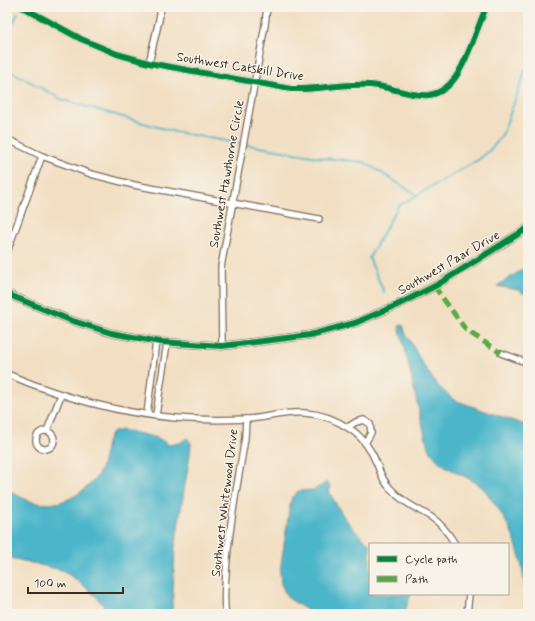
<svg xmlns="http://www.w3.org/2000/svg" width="535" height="621" font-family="Mynerve,sans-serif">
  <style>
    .water { fill: #4cb6ca; stroke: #447074 }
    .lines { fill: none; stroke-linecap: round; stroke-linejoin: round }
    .stream { stroke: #4cb6ca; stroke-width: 2 }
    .minor-casing { stroke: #7b6958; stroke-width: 8 }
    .tertiary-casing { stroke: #7b6958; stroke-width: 9 }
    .minor { stroke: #fff; stroke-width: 5.5 }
    .tertiary { stroke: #fff; stroke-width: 7 }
    .quiet { stroke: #55ab43; stroke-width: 5; stroke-dasharray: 10 5; stroke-linecap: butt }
    .cycleway-casing { stroke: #f7f3e8; stroke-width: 8 }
    .cycleway { stroke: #00873e; stroke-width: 6 }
    .labels { text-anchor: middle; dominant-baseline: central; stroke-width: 3; stroke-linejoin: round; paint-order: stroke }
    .street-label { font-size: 13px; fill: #3b2a1e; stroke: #f7f3e8 }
  </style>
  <rect width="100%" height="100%" fill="#f7f3e8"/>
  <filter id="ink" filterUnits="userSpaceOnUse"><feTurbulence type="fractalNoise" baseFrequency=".025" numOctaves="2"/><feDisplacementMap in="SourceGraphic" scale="8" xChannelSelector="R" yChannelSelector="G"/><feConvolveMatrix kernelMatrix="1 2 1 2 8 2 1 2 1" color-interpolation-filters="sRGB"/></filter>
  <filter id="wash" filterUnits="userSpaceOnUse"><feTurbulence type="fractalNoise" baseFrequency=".012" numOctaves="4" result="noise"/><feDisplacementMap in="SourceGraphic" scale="16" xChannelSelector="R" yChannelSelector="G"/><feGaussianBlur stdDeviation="0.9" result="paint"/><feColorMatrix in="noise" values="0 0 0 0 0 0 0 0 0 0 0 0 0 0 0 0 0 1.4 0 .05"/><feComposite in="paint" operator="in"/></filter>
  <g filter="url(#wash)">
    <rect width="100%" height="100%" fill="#f2dfc3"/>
    <!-- water -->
    <g class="water">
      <path d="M528,266V296L518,290L497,286Z"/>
      <path d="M403,325L405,332L422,363L437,385L454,400L528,426V614H524C528,574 518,535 494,503C490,498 487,492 483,488C468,475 445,471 433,455C427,447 425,433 422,424C414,391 408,359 399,326Z"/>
      <path d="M122,430L150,436L158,438L169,445L180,443L187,438L191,443L190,454L175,546L172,614H109L97,597L74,578L61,570L7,557V489C31,506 55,510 81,492C87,487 94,482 98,475C105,463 105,442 111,434C114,431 118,431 122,430Z"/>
      <path d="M327,482L331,487L329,491C339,511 351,530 370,544V594H411L404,614H313L288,598L281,584L280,572L290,504L292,497L298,491L314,490Z"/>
    </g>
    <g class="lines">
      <!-- stream -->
      <g class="stream">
        <path d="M7,34L18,13"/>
        <path d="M7,69L63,100L175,132L323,158L364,162L417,195"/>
        <path d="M384,292L369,258L398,206L478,160C489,152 497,144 503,133L528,64"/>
      </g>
    </g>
  </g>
  <g filter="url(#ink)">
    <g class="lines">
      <defs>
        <g id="minor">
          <path d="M22,7L81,39L117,54L149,63L291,89C317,90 343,83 370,85C389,86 411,97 429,95C455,91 464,62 473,41C477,30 482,18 486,7"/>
          <path d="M149,63L159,20L161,7"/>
          <path d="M7,139L42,156L91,174L134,185L319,219"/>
          <path d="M7,252L42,156"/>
          <path d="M222,346L221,267L265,25L267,7"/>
          <path d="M501,353L528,363"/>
          <path d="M7,374C61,397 117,413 176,418C200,420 224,420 248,419C267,418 286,411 305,413C321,414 337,420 350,429C362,436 372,451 377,464C380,473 383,481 390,488C402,502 416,508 431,517C442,524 449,534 455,544"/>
          <path d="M147,414L156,341"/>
          <path d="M156,415L167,343"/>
          <path d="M348,427L356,422L364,420L370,424L371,433L365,443"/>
          <circle cx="45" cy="440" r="9"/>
          <path d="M47,431L61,395"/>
          <path d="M226,614C223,601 225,587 226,574C228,529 238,483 245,438L246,419"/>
          <path d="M467,614L469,594"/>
        </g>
        <path id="tertiary" d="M7,294L70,320L111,333L160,342L222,346L271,340L310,335L355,323L395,306L437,285L528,228"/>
      </defs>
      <!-- minor casing -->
      <use href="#minor" class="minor-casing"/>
      <!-- tertiary casing -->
      <use href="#tertiary" class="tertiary-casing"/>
      <!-- minor -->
      <use href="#minor" class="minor"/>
      <!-- tertiary -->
      <use href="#tertiary" class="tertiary"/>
      <!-- quiet -->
      <path class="quiet" d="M434,286L466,330L501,353"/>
      <defs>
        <g id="cycleway">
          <path d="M22,7L81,39L117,54L149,63L291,89C317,90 343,83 370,85C389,86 411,97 429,95C455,91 464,62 473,41C477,30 482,18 486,7"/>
          <path d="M7,294L70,320L111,333L160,342L222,346L271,340L310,335L355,323L395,306L437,285L528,228"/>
        </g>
      </defs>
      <!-- cycleway casing -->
      <use href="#cycleway" class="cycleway-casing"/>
      <!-- cycleway -->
      <use href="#cycleway" class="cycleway"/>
    </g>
  </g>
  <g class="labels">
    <!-- street labels -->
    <g class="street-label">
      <text transform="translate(240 67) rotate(9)">Southwest Catskill Drive</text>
      <text transform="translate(227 174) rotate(-80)">Southwest Hawthorne Circle</text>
      <text transform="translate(449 263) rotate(-30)">Southwest Paar Drive</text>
      <text transform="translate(225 503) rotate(-83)">Southwest Whitewood Drive</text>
    </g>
  </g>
  <!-- margin -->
  <rect width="535" height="621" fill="none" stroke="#f7f3e8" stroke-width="24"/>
  <!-- legend -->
  <rect x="369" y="543" width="140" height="52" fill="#f7f3e8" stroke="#aca397"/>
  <rect x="377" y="556" width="20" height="6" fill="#00873e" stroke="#aca397"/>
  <text x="405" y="563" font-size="12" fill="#3b2a1e">Cycle path</text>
  <rect x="377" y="576" width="20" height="6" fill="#55ab43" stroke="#aca397"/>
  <text x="405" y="583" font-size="12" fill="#3b2a1e">Path</text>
  <!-- scale -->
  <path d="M28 587v6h95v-6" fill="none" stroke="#3b2a1e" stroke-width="2"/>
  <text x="34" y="587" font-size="12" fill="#3b2a1e" stroke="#f7f3e8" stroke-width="3" paint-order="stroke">100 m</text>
</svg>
